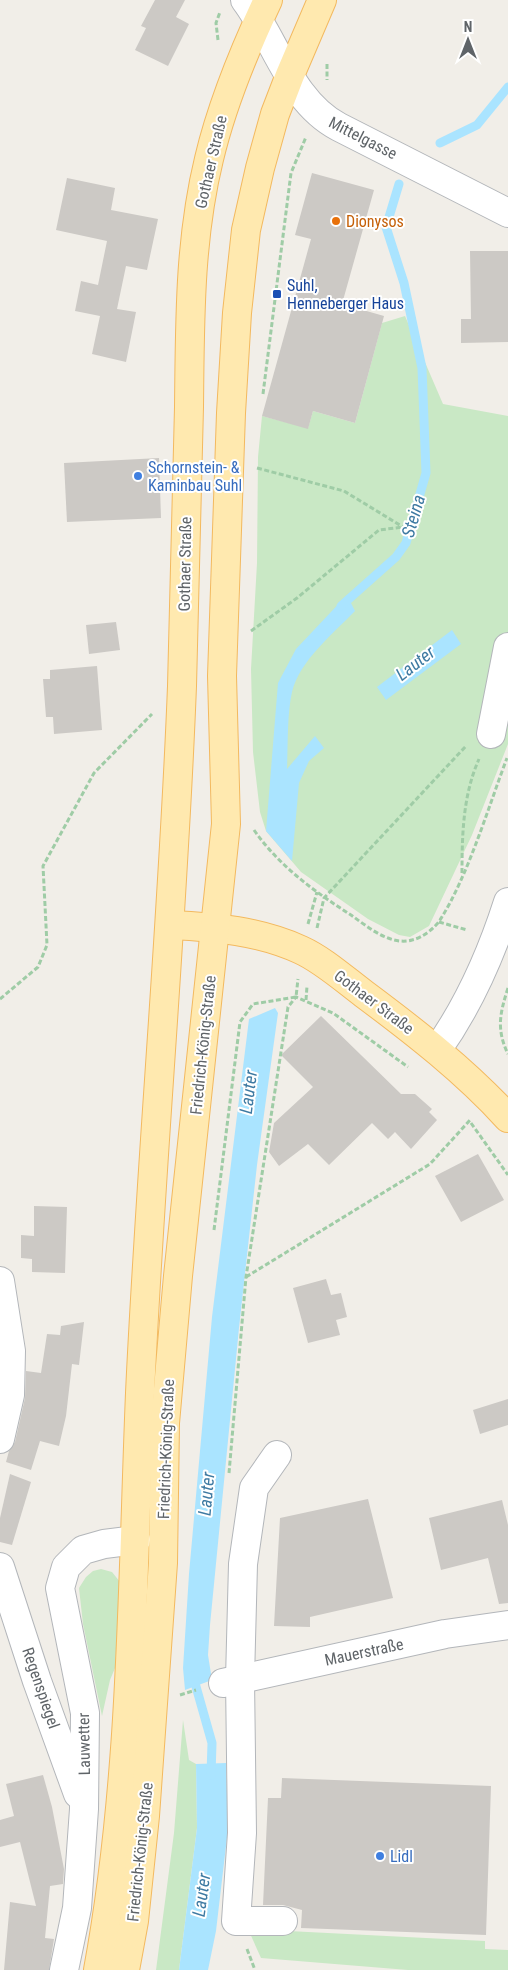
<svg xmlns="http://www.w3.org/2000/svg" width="508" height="1970" font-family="'Roboto Condensed',sans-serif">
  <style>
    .green { fill: #c9e8c5 }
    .water { fill: #aae4ff }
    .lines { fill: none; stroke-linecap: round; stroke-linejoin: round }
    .stream { stroke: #aae4ff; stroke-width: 9 }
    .building { fill: #ccc9c5 }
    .minor-casing { stroke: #b3b6ba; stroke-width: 30 }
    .major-casing { stroke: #f3b95f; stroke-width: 30 }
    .path { stroke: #9fcca6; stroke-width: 3; stroke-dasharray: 5 2.5; stroke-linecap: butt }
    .minor { stroke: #fff; stroke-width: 28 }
    .major { stroke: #ffe9af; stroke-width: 28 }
    .food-dot { fill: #e8710a; stroke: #fff; stroke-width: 2 }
    .transit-dot { fill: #1a4fb4; stroke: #fff; stroke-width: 2 }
    .shop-dot { fill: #3f7fe0; stroke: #fff; stroke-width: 2 }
    .labels { text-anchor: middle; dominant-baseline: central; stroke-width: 4; stroke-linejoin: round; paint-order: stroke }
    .street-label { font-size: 16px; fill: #5f6468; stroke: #fff }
    .food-label { font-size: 16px; fill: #c56008; stroke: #fff; text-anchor: start }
    .transit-label { font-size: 16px; fill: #164399; stroke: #fff; text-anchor: start }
    .shop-label { font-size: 16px; fill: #366cbe; stroke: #fff; text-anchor: start }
    .water-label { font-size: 18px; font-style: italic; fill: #3e7aa2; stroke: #fff }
  </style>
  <rect width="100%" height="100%" fill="#f1eee8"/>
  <!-- green -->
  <g class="green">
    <path d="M405,316L443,404L508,416V744L472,835L429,926L410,937L399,935L368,919L301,872L266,831L260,812L253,752L251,669L257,563L258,457L262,416L308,428L313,411L355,423L382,323Z"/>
    <path d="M101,1569L112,1572L120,1582L115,1668L110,1680L102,1716L83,1624L79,1588L86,1577L93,1571Z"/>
    <path d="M183,1720L189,1760L196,1764L197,1828L179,1970H156L174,1833Z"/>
    <path d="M248,1929L485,1941V1949L508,1950V1970H408L261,1958Z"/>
  </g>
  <!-- water -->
  <g class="water">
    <path d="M347,595L355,611C333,634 300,660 292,692C287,714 288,746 287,769L315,736L324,748L309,761L299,783L292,861L266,831L278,683L296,649Z"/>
    <path d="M452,630L461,644L386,700L377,687Z"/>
    <path d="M275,1008L278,1013L257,1165L239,1328L210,1625L208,1655L212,1680L185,1690L183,1668L189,1574L212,1317L249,1019Z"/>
    <path d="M226,1763L228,1829L216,1931L208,1970H179L197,1828L196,1764Z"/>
  </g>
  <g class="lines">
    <!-- stream -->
    <g class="stream">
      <path d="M440,143L477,125L508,87"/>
      <path d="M341,606L396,557L406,543L426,473L422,368L404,283L386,227L399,184"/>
      <path d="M193,1676L212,1743L211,1775"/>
    </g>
  </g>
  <!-- building -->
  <g class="building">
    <path d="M155,0H185L176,17L189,24L168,66L135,50L146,28L141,26Z"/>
    <path d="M312,173L374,190L342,304L384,316L355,423L313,411L308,429L262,416L311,239L295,235Z"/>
    <path d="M67,178L115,188L111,210L158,219L147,270L126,266L117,309L136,312L126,362L92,354L100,316L75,311L81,281L98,285L107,241L56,230Z"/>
    <path d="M470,251H508V342L461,343V319H471Z"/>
    <path d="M159,458L161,518L67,522L64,463Z"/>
    <path d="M116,622L120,650L89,654L86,625Z"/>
    <path d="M97,666L102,730L54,734L53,717H46L43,679H50V670Z"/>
    <path d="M321,1016L401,1094H415L432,1109L429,1112L437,1120L411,1149L395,1132L388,1139L372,1123L329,1165L308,1144L279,1166L269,1152L274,1123L313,1087L281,1055Z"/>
    <path d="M478,1154L504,1200L461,1222L435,1176Z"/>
    <path d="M34,1206L67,1207L65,1273L32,1272V1259L21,1258V1235L34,1236Z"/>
    <path d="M326,1279L331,1295L341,1293L347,1317L336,1320L340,1335L308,1343L293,1288Z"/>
    <path d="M84,1322L79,1365L72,1364L66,1416L59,1446L40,1441L31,1470L6,1462L9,1451L15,1442L25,1398L26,1371L41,1373L47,1334L60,1335L61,1326Z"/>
    <path d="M508,1399V1425L480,1434L473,1410Z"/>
    <path d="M10,1474L31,1482L12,1545L0,1542V1518Z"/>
    <path d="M368,1499L393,1598L310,1617V1627L274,1626L280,1518Z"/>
    <path d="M502,1500L508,1525V1603L499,1604L488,1558L441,1570L429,1518Z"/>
    <path d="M43,1775L52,1807L64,1869L63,1884L50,1886L45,1938L54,1939L49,1970H4L10,1902L36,1906L20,1842L0,1847V1820L14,1816L6,1784Z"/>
    <path d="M282,1778L491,1786L486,1935L301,1928L302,1910L283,1905H263L268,1798H281Z"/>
  </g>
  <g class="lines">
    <defs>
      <g id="minor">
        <path d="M245,0C276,41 291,102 339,127L508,213"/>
        <path d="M491,734L508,647"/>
        <path d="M437,1050C469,1005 491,955 508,902"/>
        <path d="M0,1281L11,1351L10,1395L0,1439"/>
        <path d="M277,1455L254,1488L243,1564L240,1679L242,1833L236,1921H283"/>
        <path d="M0,1567L37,1681L78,1794"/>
        <path d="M223,1683L445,1634L508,1625"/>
        <path d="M64,1970L77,1908L84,1809L85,1713L60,1588L66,1567L83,1550L104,1544L136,1540"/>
      </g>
      <g id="major">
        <path d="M171,925C215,927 260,931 301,950C323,960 344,979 364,994C415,1032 465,1071 508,1118"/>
        <path d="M98,1970C133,1780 132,1586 140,1393C151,1157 173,922 182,686C185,593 187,500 189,407C190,323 189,241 209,159C222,104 244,51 268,0"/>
        <path d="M125,1970L134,1921L145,1816L163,1563L165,1423L178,1276L226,824L222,676L231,413L237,313L246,230L260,168L275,114L290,75L322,0"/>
      </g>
    </defs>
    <!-- minor casing -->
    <use href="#minor" class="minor-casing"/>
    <!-- major casing -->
    <use href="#major" class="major-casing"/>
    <!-- path -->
    <g class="path">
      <path d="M218,40L216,23L220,12"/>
      <path d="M327,64V80"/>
      <path d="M263,394L291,173L306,137"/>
      <path d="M257,468L344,491L403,527"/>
      <path d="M251,631L297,598L379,530L403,527"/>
      <path d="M254,830C279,866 315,892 351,915C368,927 390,946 412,940C422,938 435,928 440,920C468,876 488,808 507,758"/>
      <path d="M462,873C462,834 463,795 479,759"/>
      <path d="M439,922L467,930"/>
      <path d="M308,924L317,892"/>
      <path d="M317,928L324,898L466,746"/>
      <path d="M508,988C500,1013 496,1029 508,1054"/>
      <path d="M0,999L38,967L47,945L43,866L94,773L152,714"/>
      <path d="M306,1000L307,986"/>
      <path d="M471,1123L508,1175"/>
      <path d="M214,1230L240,1022L253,1004L296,997L298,979"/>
      <path d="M246,1277L430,1164L471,1119"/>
      <path d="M229,1473L246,1277L288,1007L296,997L333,1013L408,1067"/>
      <path d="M180,1695L196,1690"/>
      <path d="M247,1949L255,1970"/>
    </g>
    <!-- minor -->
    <use href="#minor" class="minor"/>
    <!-- major -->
    <use href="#major" class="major"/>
  </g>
  <!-- markers -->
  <circle class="food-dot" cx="336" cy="221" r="5"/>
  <rect class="transit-dot" x="272" y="289" width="10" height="10" rx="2.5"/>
  <g class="shop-dot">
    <circle cx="138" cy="476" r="5"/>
    <circle cx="380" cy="1856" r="5"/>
  </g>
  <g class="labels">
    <!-- street labels -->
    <g class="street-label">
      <text transform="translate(363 138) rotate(27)">Mittelgasse</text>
      <text transform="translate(211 162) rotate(-77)">Gothaer Straße</text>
      <text transform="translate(185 564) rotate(-89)">Gothaer Straße</text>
      <text transform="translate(374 1002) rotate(37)">Gothaer Straße</text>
      <text transform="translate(203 1045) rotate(-84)">Friedrich-König-Straße</text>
      <text transform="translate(166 1449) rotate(-88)">Friedrich-König-Straße</text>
      <text transform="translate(364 1652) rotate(-12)">Mauerstraße</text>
      <text transform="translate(41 1688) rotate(71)">Regenspiegel</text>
      <text transform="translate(84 1744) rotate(-91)">Lauwetter</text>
      <text transform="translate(140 1852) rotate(-84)">Friedrich-König-Straße</text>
    </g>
    <!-- food labels -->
    <g class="food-label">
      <text x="346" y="221">Dionysos</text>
    </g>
    <!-- transit labels -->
    <g class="transit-label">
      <text x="287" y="285">Suhl,<tspan x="287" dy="18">Henneberger Haus</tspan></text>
    </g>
    <!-- shop labels -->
    <g class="shop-label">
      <text x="148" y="467">Schornstein- &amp;<tspan x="148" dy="18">Kaminbau Suhl</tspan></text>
      <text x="390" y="1856">Lidl</text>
    </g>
    <!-- water labels -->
    <g class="water-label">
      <text transform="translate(413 516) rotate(-74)">Steina</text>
      <text transform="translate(415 663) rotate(-38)">Lauter</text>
      <text transform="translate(248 1092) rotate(-83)">Lauter</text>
      <text transform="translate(206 1494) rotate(-85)">Lauter</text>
      <text transform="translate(201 1895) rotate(-82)">Lauter</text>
    </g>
  </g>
  <!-- north arrow -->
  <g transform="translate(468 40)" stroke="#ffffff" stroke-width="4" paint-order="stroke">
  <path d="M0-4L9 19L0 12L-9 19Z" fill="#5f6468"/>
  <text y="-8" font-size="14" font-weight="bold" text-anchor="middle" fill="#5f6468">N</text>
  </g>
</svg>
